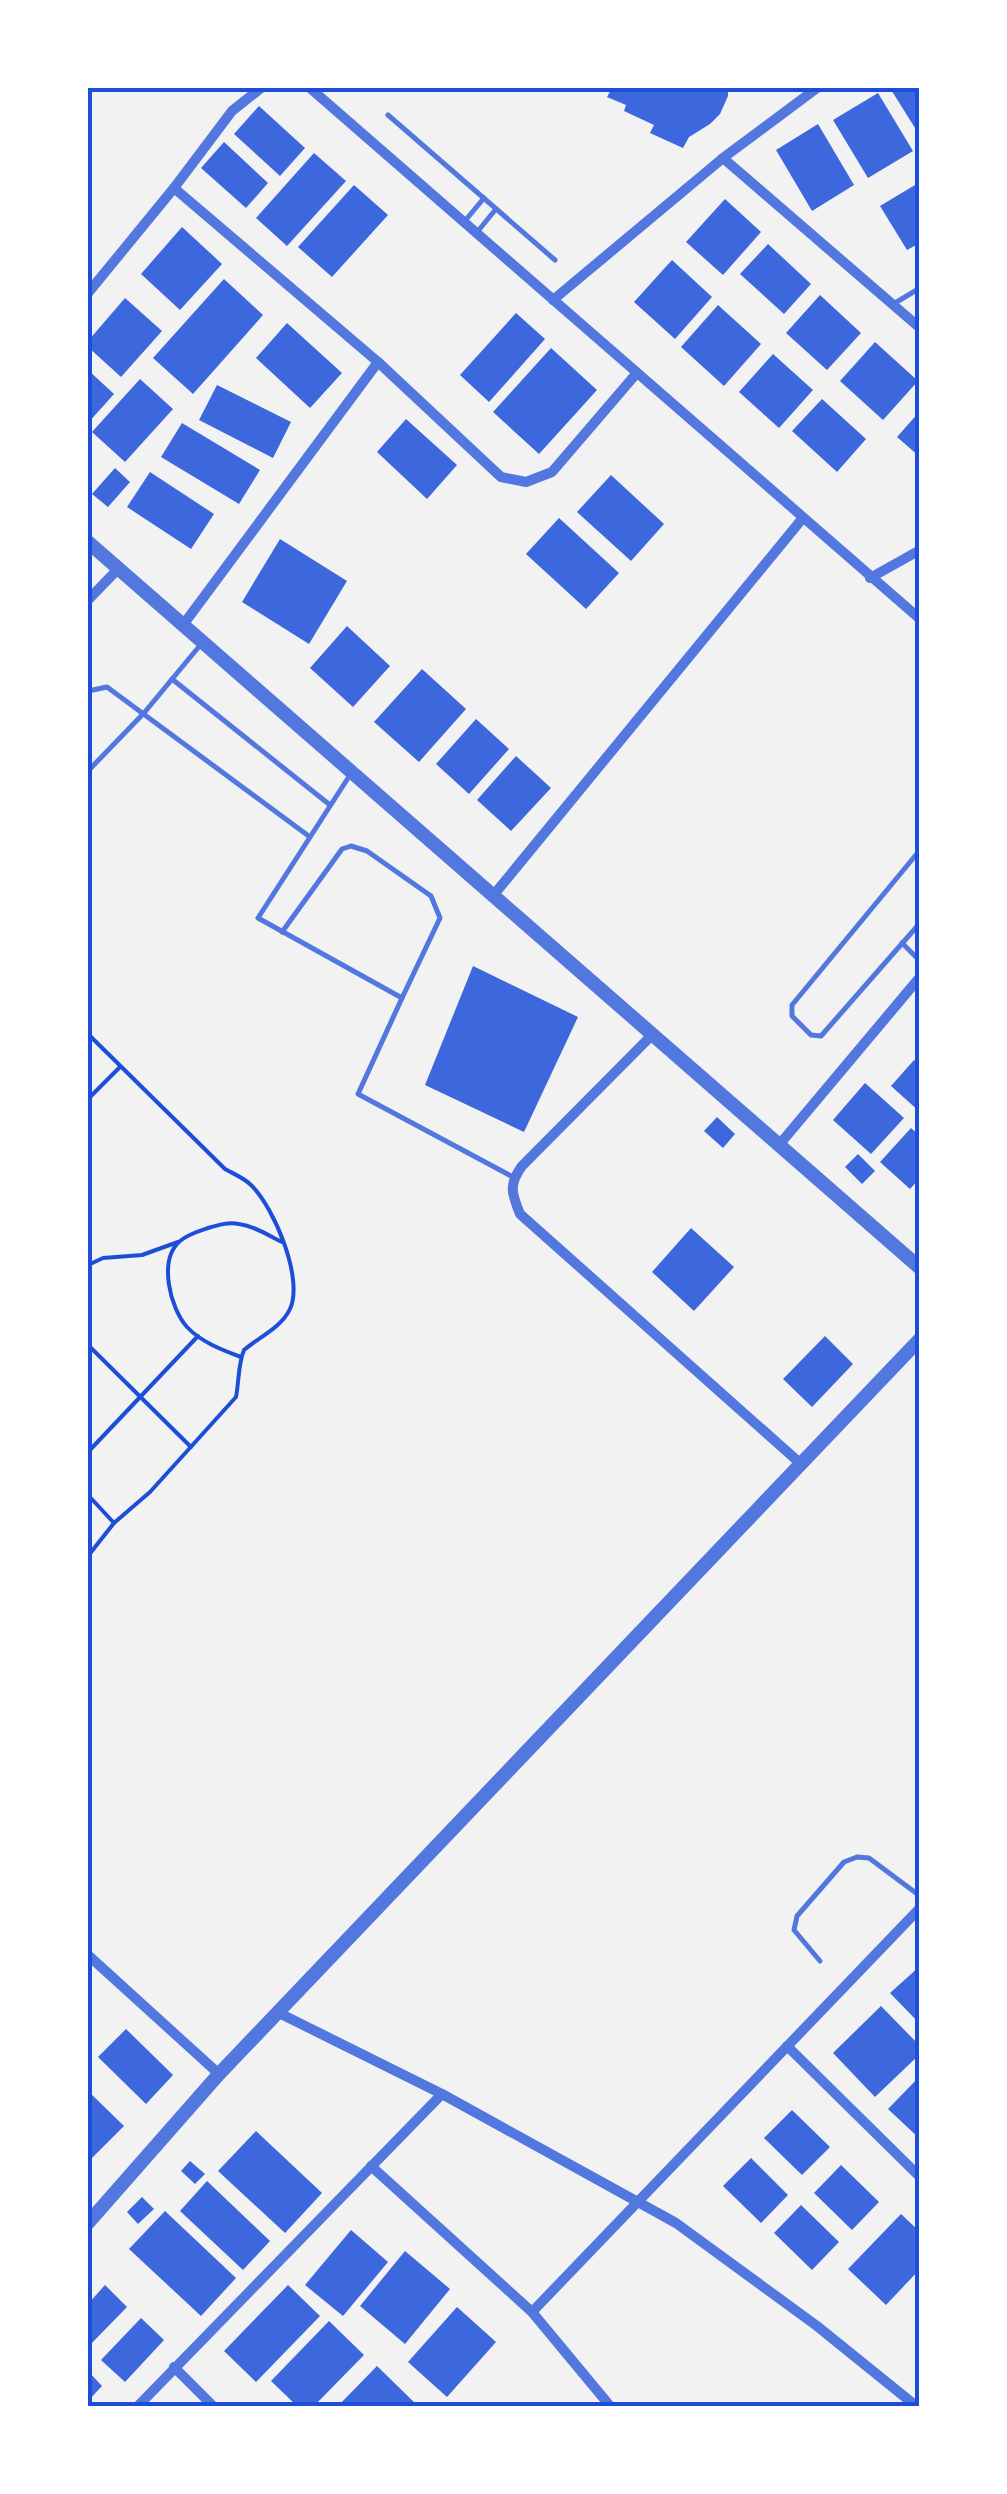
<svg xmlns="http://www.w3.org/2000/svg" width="1007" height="2494" font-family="'Noto Serif',serif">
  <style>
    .building { fill: #3d67dc }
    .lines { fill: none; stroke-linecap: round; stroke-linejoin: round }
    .path { stroke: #1d4ed8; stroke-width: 4 }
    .service { stroke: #5277de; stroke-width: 5 }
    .minor { stroke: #5277de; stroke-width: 10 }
    .tertiary { stroke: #5277de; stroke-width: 14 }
    .neatline { fill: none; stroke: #1d4ed8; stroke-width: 4 }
  </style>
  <rect width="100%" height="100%" fill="#f2f2f2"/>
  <!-- building -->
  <g class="building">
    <path d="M612,88H728V96L720,114L710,124L689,137L683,148L650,133L654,125L624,111L626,105L607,97Z"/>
    <path d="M890,88H920V136Z"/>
    <path d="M878,93L913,151L868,178L833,120Z"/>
    <path d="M259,106L305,148L280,176L234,134Z"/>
    <path d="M818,124L854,185L812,211L776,150Z"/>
    <path d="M224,142L268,183L246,208L201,168Z"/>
    <path d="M314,153L346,181L287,246L256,218Z"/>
    <path d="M920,182V243L907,250L880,206Z"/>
    <path d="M354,185L388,215L332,277L298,247Z"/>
    <path d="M725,199L761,232L723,275L686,242Z"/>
    <path d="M182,227L222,264L180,310L141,274Z"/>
    <path d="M768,244L811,284L784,314L740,274Z"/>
    <path d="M672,260L712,297L675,339L634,302Z"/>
    <path d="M224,279L263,315L193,394L153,358Z"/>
    <path d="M820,295L861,333L827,370L786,333Z"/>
    <path d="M125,298L162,331L121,377L88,347V341Z"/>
    <path d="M718,305L761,344L724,386L681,347Z"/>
    <path d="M516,313L545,339L489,402L460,375Z"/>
    <path d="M287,323L342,373L310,408L256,358Z"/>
    <path d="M875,342L918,381L883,420L840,381Z"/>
    <path d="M551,348L597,390L539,454L493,412Z"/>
    <path d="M773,354L813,390L779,428L739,392Z"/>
    <path d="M88,370L114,394L88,423Z"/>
    <path d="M140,379L173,409L125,462L92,432Z"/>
    <path d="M217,385L291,422L273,458L199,420Z"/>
    <path d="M822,399L866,439L837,472L792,431Z"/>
    <path d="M920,411V457L897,437Z"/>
    <path d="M406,419L457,465L427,499L377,452Z"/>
    <path d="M182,423L260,470L239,504L161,457Z"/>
    <path d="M115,468L130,482L108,507L92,494Z"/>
    <path d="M150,472L214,514L191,549L127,507Z"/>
    <path d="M611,475L664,524L631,561L577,512Z"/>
    <path d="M559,518L619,573L586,609L526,554Z"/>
    <path d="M280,539L347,581L309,644L242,602Z"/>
    <path d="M347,626L390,666L353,707L310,668Z"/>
    <path d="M422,669L466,709L419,762L374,722Z"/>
    <path d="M476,719L509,749L469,794L436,764Z"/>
    <path d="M516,756L551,788L511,831L477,800Z"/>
    <path d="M473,966L578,1017L524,1132L425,1085Z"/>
    <path d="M914,1060L920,1065V1112L891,1086Z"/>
    <path d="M865,1083L904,1118L871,1154L833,1120Z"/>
    <path d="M717,1117L735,1134L723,1148L704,1131Z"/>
    <path d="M911,1128L920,1136V1178L910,1189L880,1162Z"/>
    <path d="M858,1154L875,1171L862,1184L845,1167Z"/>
    <path d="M691,1228L734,1267L694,1311L652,1272Z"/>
    <path d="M825,1336L853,1364L812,1407L783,1379Z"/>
    <path d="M920,1966V2024L890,1993Z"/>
    <path d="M881,2006L920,2046V2054L875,2097L833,2053Z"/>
    <path d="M126,2029L173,2075L146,2104L98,2057Z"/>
    <path d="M920,2076V2139L888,2109Z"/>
    <path d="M88,2091L124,2126L91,2159L88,2155Z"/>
    <path d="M792,2110L830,2147L802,2175L764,2138Z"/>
    <path d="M256,2131L322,2193L285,2233L218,2171Z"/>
    <path d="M751,2158L788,2195L761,2223L723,2186Z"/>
    <path d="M190,2161L205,2174L195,2184L181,2171Z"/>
    <path d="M841,2165L879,2202L852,2230L814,2193Z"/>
    <path d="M207,2181L270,2241L243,2270L180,2211Z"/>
    <path d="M142,2197L154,2209L138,2224L127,2212Z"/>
    <path d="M801,2205L839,2242L812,2270L774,2233Z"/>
    <path d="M165,2211L236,2278L201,2316L129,2249Z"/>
    <path d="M901,2214L920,2232V2269L886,2305L848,2269Z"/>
    <path d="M351,2230L388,2262L343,2316L305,2285Z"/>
    <path d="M405,2251L450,2289L405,2344L360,2306Z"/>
    <path d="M105,2285L127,2307L88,2347V2304Z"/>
    <path d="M288,2285L320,2316L256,2382L224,2351Z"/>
    <path d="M457,2307L496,2342L447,2397L408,2362Z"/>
    <path d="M141,2318L164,2340L125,2382L101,2360Z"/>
    <path d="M329,2321L364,2355L314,2406H297L271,2381Z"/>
    <path d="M377,2366L418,2406H338Z"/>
    <path d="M88,2371L102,2386L88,2401Z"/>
  </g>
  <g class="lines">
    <!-- path -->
    <g class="path">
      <path d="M88,1034L225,1169C234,1174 244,1178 251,1185C274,1207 304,1279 290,1309C281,1328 259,1337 244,1350C238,1364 239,1382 236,1397L150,1492L114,1523L88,1556"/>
      <path d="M88,1099L120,1067"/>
      <path d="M88,1265L103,1258L142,1255L178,1242"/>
      <path d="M88,1345L191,1447"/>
      <path d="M241,1357C222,1350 201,1342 187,1327C170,1308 158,1260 180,1241C188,1234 199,1231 208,1228C218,1225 228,1222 239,1224C254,1226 268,1235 282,1242"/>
      <path d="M88,1452L198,1336"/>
      <path d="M88,1495L114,1523"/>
    </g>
    <!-- service -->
    <g class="service">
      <path d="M388,115L555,260"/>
      <path d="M464,222L484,198"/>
      <path d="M478,231L496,209"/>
      <path d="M895,303L920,288"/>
      <path d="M172,679L330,805"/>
      <path d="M88,691L107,687L310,837"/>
      <path d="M88,771L144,713L202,643"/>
      <path d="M350,775L258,918L402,998L358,1094L513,1177"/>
      <path d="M920,850L792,1005V1016L811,1035L821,1036L920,923"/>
      <path d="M282,932L342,849L351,846L367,851L431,896L440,918L402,998"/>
      <path d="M902,943L920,961"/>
      <path d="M820,1961L794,1930L797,1916L844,1862L857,1857L869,1858L920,1896"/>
    </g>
    <!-- minor -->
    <g class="minor">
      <path d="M310,88L920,619"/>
      <path d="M723,158L920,328"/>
      <path d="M174,188L378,362L501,477L526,482L552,472L636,374"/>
      <path d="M88,293L174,188L232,111L261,88"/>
      <path d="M553,300L723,158L817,88"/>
      <path d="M870,578L920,550"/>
      <path d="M88,600L118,569"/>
      <path d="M183,625L378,362"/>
      <path d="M492,897L802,519"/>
      <path d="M652,1035L522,1166C508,1185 512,1194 520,1214L801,1464"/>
      <path d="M779,1145L920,977"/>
      <path d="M88,1955L219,2074"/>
      <path d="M279,2013L442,2094L676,2223L817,2326L916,2406"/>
      <path d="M787,2046L920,2177"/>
      <path d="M371,2166L532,2312L610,2406"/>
      <path d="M532,2312L920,1908"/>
      <path d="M174,2367L213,2406"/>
      <path d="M138,2406L442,2094"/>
    </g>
    <!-- tertiary -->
    <g class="tertiary">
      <path d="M88,542L920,1268"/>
      <path d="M88,2223L219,2074L920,1339"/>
    </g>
  </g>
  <!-- border -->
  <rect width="1007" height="2494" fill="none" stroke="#ffffff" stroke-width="180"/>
  <rect x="90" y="90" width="827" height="2314" class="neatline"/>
</svg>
